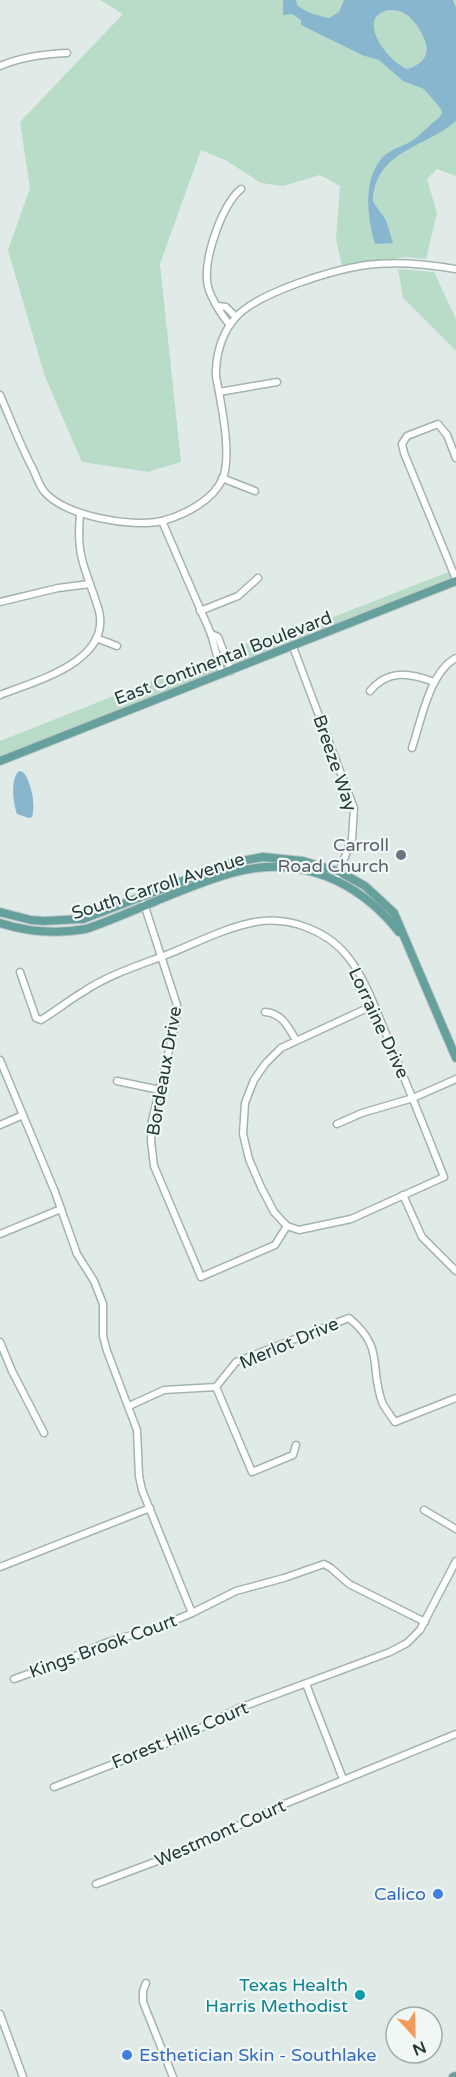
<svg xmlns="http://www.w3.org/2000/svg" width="456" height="2077" font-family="'Varela Round',sans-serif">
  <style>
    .green { fill: #b9dcc9 }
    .water { fill: #89b6cf; fill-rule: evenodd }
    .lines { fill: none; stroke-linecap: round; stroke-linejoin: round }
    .minor-casing { stroke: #a3b3b0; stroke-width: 9 }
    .major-casing { stroke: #c1c8c8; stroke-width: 10 }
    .minor { stroke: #fff; stroke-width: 6 }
    .major { stroke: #65a09c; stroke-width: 8 }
    .worship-dot { fill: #6b7280; stroke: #f1f7f5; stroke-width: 2 }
    .shop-dot { fill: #3f7fe0; stroke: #f1f7f5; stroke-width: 2 }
    .culture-dot { fill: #0f9aa8; stroke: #f1f7f5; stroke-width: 2 }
    .labels { text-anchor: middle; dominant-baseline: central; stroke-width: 4.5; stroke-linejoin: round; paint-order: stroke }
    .street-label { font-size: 18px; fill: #213b39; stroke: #f1f7f5 }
    .worship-label { font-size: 18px; fill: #5b616d; stroke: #f1f7f5; text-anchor: end }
    .shop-label { font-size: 18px; fill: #366cbe; stroke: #f1f7f5; text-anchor: end }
    .culture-label { font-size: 18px; fill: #0d838f; stroke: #f1f7f5; text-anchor: end }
  </style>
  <rect width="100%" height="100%" fill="#e0ebe8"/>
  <!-- green -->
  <g class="green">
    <path d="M100,0H456V176L437,169L427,179L437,213L426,259L405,257L342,267L336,239L340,186L320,175L283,186L261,183L227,161L201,150L160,264L181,462L148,472L82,462L45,377L8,250L30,188L20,122L123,14Z"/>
    <path d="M398,269L434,272L456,319V351L403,298Z"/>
    <path d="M456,569V577L0,759V741L296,624L300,630Z"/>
  </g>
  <!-- water -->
  <g class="water">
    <path d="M283,0H296L297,5C305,12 318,16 329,18L339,12L344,0H453L456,8V121C425,148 374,151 373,202L386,220L393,243L375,244C367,217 362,176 385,155C392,149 401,147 410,142C420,136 429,125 439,118L442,113L441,109L424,89L403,81L379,60L362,55L301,25V20L292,14L283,15ZM390,10C404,10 410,16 418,27C430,46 432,60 408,69C388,63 353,15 390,10Z"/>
    <path d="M19,771L23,772C31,781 36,805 32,817L29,818L17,814C13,803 10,779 19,771Z"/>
  </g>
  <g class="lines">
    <defs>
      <g id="minor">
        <path d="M0,66C21,57 44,54 67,53"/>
        <path d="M218,306L226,307L236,317"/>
        <path d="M230,325C222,316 207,293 207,280C205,255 222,205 241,189"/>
        <path d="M219,392L277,382"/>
        <path d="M0,395C11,420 20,445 33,469C36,476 39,484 43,490C63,516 131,528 162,521C184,515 213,501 223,478C231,456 223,414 219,392C218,385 215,377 216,370C217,350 223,331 237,316C260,292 332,270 366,265C395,261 427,264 456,269"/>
        <path d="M456,458L447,435L438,424L407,436L402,444L404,453L456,579"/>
        <path d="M222,478L255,491"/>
        <path d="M162,521L211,634L222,674"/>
        <path d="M0,602L58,588L90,584"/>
        <path d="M200,611L238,596L258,578"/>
        <path d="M211,634L218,637L231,671"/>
        <path d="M96,638L117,646"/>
        <path d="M293,647L354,808L352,839L336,879"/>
        <path d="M370,691C388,669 410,673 434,682"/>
        <path d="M0,695C35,681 111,662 99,611C94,593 86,576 82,559C78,544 79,528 80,513"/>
        <path d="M412,748C421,721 430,671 456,658"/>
        <path d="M144,904L177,1005L175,1025L152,1121L151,1141L154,1166L201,1277L275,1245L287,1226"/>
        <path d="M20,972L36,1018L41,1020C56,1011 69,1000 83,992C108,975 137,966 166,955C194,944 224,928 255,922C288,916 327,930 348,957C366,980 375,1008 386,1034C406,1082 425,1129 444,1177L351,1219L299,1230L287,1226L274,1212L261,1187L249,1159L243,1134L245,1103L254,1080L265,1064L281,1048L374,1005"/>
        <path d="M265,1012C282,1013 288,1027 296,1040"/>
        <path d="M0,1060L55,1192L77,1254L94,1281L103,1304V1336L107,1351L137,1430L139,1476L142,1490L192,1613"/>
        <path d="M117,1081L160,1090"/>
        <path d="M337,1124L362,1113L413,1098L456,1079"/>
        <path d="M0,1125L23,1115"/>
        <path d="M403,1195L422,1237L456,1271"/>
        <path d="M0,1234L61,1209"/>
        <path d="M0,1342L12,1371L44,1433"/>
        <path d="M216,1387L252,1472L293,1455L296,1445"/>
        <path d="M129,1406L164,1390L216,1387L236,1362L349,1318C385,1348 369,1365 382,1402C385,1409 391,1416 395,1422L456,1398"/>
        <path d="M424,1510L456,1529"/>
        <path d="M0,1567L150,1508"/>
        <path d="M14,1679L59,1663L108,1642L159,1627L192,1613L236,1591L284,1578L324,1564L331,1568L349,1584L425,1622"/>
        <path d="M306,1684L343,1779"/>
        <path d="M54,1787L183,1737L239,1708L390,1652L407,1643L420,1630L456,1561"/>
        <path d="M96,1884L184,1851L282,1805L456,1734"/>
        <path d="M146,1983L143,1991V2002L173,2077"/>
        <path d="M0,2014L23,2077"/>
      </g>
      <g id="major">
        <path d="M0,761L456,581"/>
        <path d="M0,912L31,920L44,921L83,919L230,863L263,857L303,861L340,872L365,886L394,913L456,1058"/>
        <path d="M0,923C28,932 57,934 86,929C135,912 182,887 232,873C298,854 358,880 399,932"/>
        <path d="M453,2077L456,2076"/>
      </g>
    </defs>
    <!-- minor casing -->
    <use href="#minor" class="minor-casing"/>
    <!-- major casing -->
    <use href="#major" class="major-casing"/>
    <!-- minor -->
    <use href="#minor" class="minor"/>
    <!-- major -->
    <use href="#major" class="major"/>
  </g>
  <!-- markers -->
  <circle class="worship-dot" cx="401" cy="855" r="6"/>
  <g class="shop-dot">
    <circle cx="438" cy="1894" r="6"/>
    <circle cx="127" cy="2055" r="6"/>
  </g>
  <circle class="culture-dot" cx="360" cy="1995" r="6"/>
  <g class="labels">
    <!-- street labels -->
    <g class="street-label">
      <text transform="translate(223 658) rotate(-21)">East Continental Boulevard</text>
      <text transform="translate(335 763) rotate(71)">Breeze Way</text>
      <text transform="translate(158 886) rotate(-18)">South Carroll Avenue</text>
      <text transform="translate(379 1023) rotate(65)">Lorraine Drive</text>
      <text transform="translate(164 1071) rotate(-80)">Bordeaux Drive</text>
      <text transform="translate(289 1343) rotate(-23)">Merlot Drive</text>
      <text transform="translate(103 1646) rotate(-20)">Kings Brook Court</text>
      <text transform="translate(180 1735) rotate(-23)">Forest Hills Court</text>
      <text transform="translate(220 1833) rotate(-24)">Westmont Court</text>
    </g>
    <!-- worship labels -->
    <g class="worship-label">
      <text x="389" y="845">Carroll<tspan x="389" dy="21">Road Church</tspan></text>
    </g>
    <!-- shop labels -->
    <g class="shop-label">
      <text x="426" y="1894">Calico</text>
      <text x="139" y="2055" text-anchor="start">Esthetician Skin - Southlake</text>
    </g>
    <!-- culture labels -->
    <g class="culture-label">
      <text x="348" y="1985">Texas Health<tspan x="348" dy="21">Harris Methodist</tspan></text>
    </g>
  </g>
  <!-- north arrow -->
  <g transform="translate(414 2035) rotate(158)"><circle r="28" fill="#f1f7f5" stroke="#9eacaa" stroke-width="1.5"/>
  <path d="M0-4.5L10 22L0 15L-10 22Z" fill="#ef9c5a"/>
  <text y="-9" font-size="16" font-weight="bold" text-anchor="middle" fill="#213b39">N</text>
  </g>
</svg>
